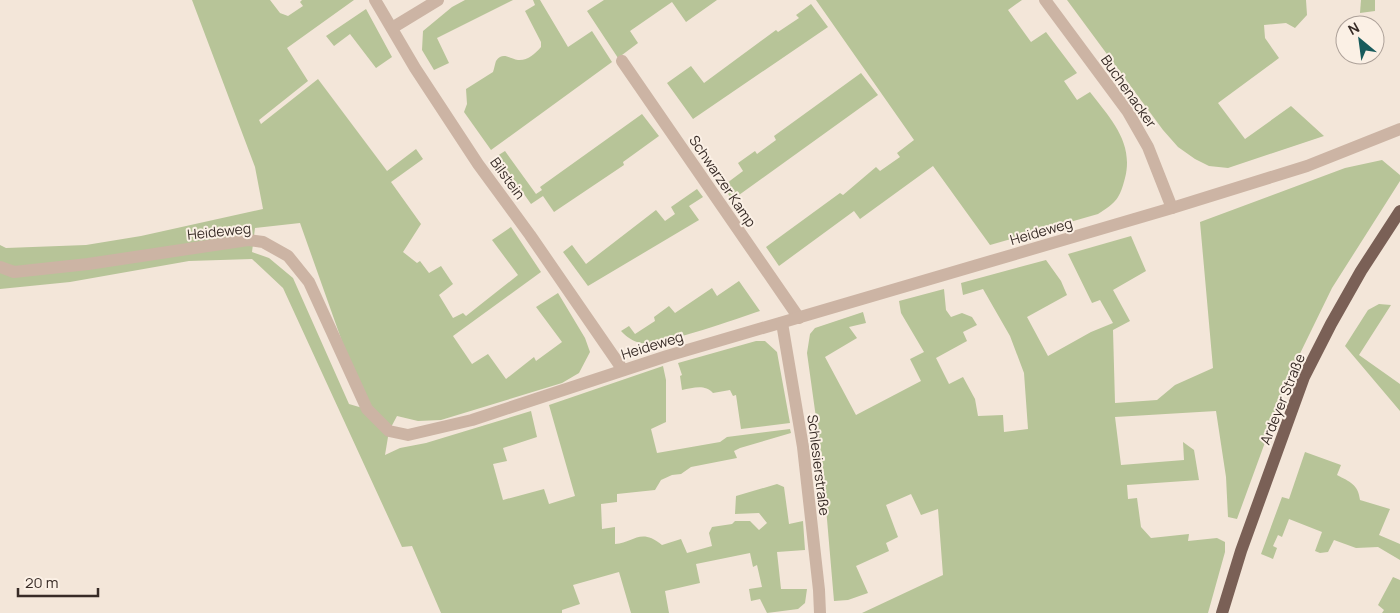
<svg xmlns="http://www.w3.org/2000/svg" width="1400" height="613" font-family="Manrope,sans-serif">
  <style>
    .green { fill: #b7c498; fill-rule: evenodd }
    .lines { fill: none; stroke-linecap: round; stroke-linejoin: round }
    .minor { stroke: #ccb4a4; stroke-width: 12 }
    .major { stroke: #7a6056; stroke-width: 12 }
    .labels { text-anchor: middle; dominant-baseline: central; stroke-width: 4; stroke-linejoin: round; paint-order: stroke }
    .street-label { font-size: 14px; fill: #372b26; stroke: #fbf0e5 }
  </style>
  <rect width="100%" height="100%" fill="#f3e6d9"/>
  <!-- green -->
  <g class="green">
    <path d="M192,0H270L280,13L288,16L303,6L300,2L302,0H354L287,48L308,81L259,120L261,124L318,79L387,171L416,149L423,159L391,182L421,224L403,252L417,263L420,261L429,273L441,266L453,284L439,295L453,318L463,313L466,316L518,275L492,240L511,227L541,272L453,336L472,364L488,354L506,379L534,357L536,361L562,342L536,307L558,293L585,338L590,352L579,373L562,383L441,420L418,421L397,416L389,431L385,455L400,448L426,443L531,411L537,437L503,448L507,461L493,464L503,500L544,489L549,504L575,496L549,405L663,366L666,380V422L651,429L657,453L720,442L727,437L790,429L791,433L740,448L734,451L737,458L691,467L681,474L672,475L661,480L655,490L617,494V502L601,504L602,529L615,527V544C634,543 640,527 662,545L681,539L687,553L712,546L709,533L712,527L732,524L735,521H750L759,530L767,523L759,513L735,514L736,496L777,484L784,487L789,524L803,521L805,550L777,552L781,589H807L805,603L798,609L767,613L760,599L751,601L749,589L762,587L757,565L753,567L750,553L696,564L700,583L665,591L669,613H631L619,572L573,585L580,604L562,610V613H441L412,546L402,547L283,288L252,259L189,261L70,282L0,289V245L6,248L86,245L141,236L263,209L255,167ZM300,223L366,409L349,404L293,278L269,258L252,252L255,228Z"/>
    <path d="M465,0H513L437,38L449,63L434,70L422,50L423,31L452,7Z"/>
    <path d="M533,0H540L568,47L592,31L612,62L491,150L464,112L467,104L466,89L493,72C494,69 495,64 496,61C503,51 510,59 518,60C527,61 535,54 541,47V42L525,11L535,5Z"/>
    <path d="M604,0H717L686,22L672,2L630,31L638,43L618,58L587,11Z"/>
    <path d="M816,0H1022L1008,10L1031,42L1046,32L1077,73L1064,81L1077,100L1090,92C1111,119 1134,143 1125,178C1120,198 1116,203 1098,214L990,245L933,166L860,219L854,211L779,266L766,247L840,193L843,195L876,167L880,171L900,157L897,153L914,140Z"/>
    <path d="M1067,0H1306L1307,15L1295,28L1286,23L1264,25L1265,38L1279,58L1218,103L1245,139L1291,106L1324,136L1228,168L1209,166L1195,159L1178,147L1163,130Z"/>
    <path d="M1361,0H1375V11L1360,13Z"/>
    <path d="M811,4L828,27L693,119L667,83L691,66L704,83L776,30L778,32L799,18L796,15Z"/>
    <path d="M366,9L392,57L376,68L350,34L334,46L326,36Z"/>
    <path d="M861,73L878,95L732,200L723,186L743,171L738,163L755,151L757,154L776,140L774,136Z"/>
    <path d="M642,114L659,136L623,162L624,165L554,212L543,196L531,204L497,156L505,151L536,194L542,190L540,187Z"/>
    <path d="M1382,160L1400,175V181L1332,288L1290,374L1237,519L1228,517L1226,477L1216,411L1115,417L1121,465L1184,460L1183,442L1194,450L1199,480L1127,485L1128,499L1137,498L1141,527L1151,538L1189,534L1188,541L1217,538L1225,542V552L1208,613H862L943,575L938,509L921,515L911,494L886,505L898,537L886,543L889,551L856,566L868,593L848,600L834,601L822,461L807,353L810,334L815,328L863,312L866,323L849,327L857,338L825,357L856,415L921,381L910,359L924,352L901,313L899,301L944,289L946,310L951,317L962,313L972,317L977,325L963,332L967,341L936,358L949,384L963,377L975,399L978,416L1003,415L1004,432L1028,429L1024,373L1010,336L983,289L963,295L961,283L1046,260L1061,281L1067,295L1027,317L1048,356L1091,332L1113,323L1100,300L1092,303L1068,254L1131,236L1146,271L1113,290L1130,321L1113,330L1115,403L1157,400L1175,385L1213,368L1200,222L1345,168Z"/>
    <path d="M697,189L703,197L689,206L699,220L588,286L563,252L572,245L586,264L656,210L665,221L675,214L671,207Z"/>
    <path d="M739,281L760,311C736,319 661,346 641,343C632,341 627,337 621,331L629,326L635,334L655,321L654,317L669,306L675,313L712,288L717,296Z"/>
    <path d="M1379,304L1391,305L1359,355L1400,384V411L1345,346L1368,310Z"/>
    <path d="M756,341H765L777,352L790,423L741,429L736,395L733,396L730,390L713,393C705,384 693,388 682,390L680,376L682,375L678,363Z"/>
    <path d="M1305,452L1341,465L1337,475C1350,482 1358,484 1360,500L1390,509L1379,535L1400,544V560L1378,547L1356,548L1334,540L1328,552L1320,553L1315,551L1322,532L1289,519L1282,537L1278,535L1273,546L1277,548L1273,559L1261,554L1282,497L1289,499Z"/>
    <path d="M1393,577L1400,580V613H1382L1384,610L1378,605Z"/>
  </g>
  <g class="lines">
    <!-- minor -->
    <g class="minor">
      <path d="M375,0L415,68L478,164L530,235L623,370"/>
      <path d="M1045,0L1128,112L1148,147L1172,208"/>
      <path d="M392,28L438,0"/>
      <path d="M622,61L799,318"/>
      <path d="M0,267L14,272L88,264L248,240L263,242L288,256L309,282L367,409L389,431L408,435L472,420L667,356L1172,208L1307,166L1400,129"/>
      <path d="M782,323L803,447L819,590L820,613"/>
    </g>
    <!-- major -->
    <path class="major" d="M1222,613L1241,551L1304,377L1331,324L1361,271L1400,211"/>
  </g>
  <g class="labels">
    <!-- street labels -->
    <g class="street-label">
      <text transform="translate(1129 91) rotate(55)">Buchenacker</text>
      <text transform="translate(508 178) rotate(54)">Bilstein</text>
      <text transform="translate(723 181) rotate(56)">Schwarzer Kamp</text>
      <text transform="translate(219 231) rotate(-6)">Heideweg</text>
      <text transform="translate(1041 231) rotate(-16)">Heideweg</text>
      <text transform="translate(652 345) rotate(-17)">Heideweg</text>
      <text transform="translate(1282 399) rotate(-68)">Ardeyer Straße</text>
      <text transform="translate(819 465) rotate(83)">Schlesierstraße</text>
    </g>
  </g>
  <!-- north arrow -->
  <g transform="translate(1360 40) rotate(331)"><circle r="24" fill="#fbf0e5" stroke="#ada199"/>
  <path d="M0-4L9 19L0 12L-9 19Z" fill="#185b5c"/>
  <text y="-8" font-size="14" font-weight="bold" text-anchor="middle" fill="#372b26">N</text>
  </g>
  <!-- scale -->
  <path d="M18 588v8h80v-8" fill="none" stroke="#372b26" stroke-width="2.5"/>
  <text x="25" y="588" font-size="15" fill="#372b26" stroke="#fbf0e5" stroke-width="4" paint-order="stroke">20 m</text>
</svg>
